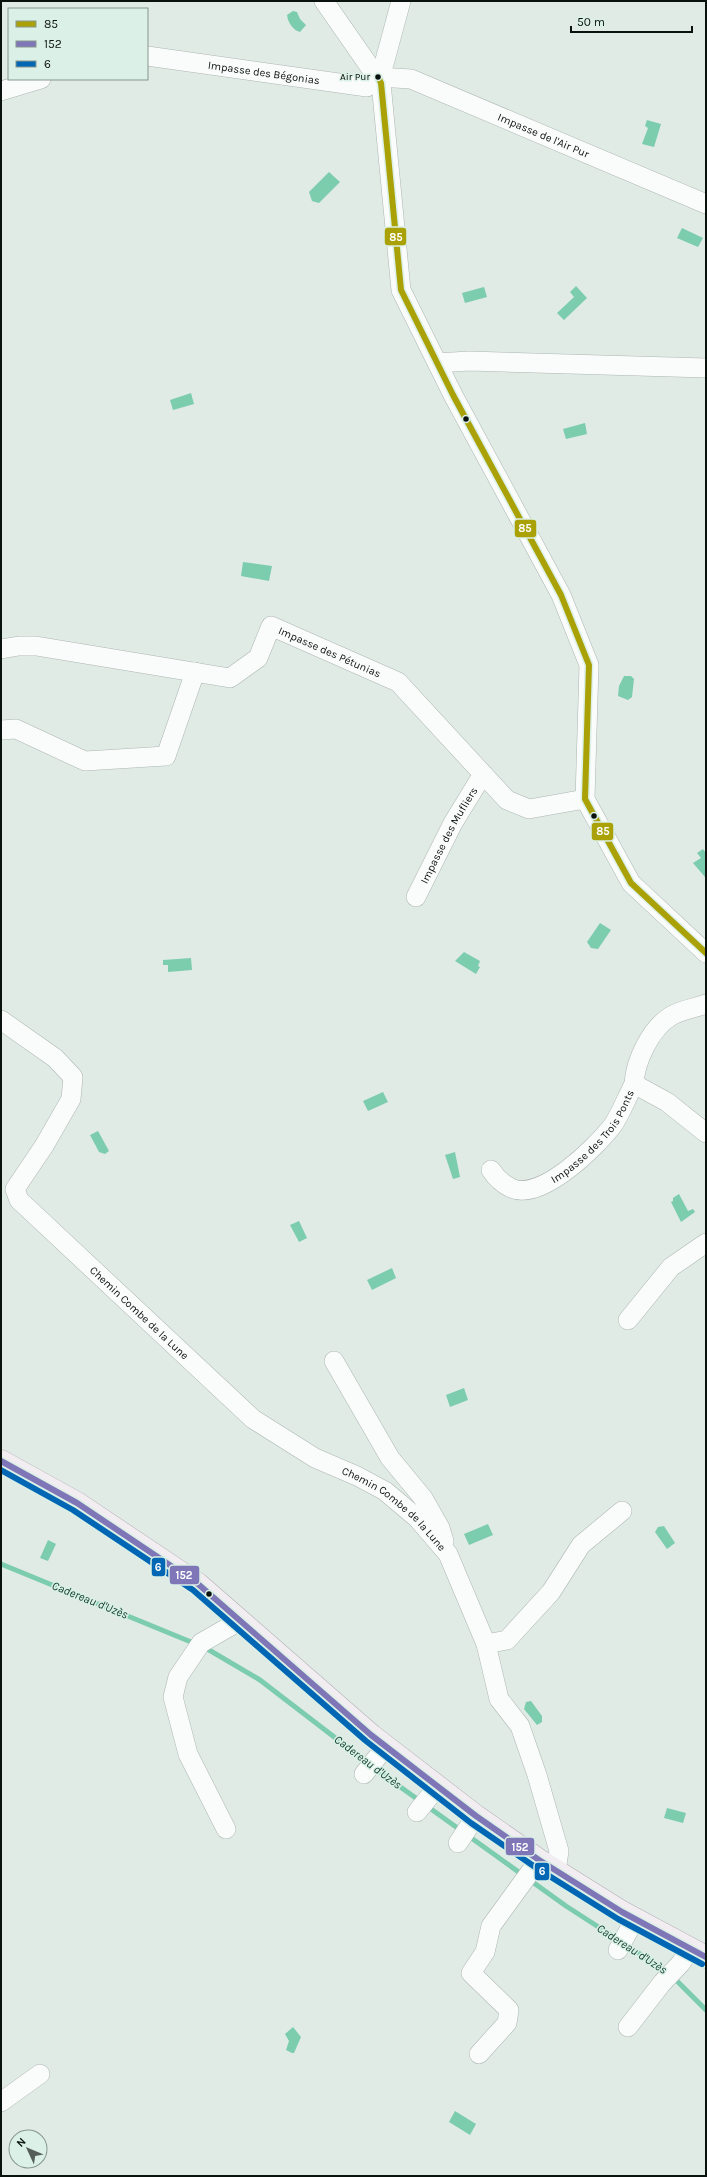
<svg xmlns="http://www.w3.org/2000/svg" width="707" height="2177" font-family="Karla,sans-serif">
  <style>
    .water { fill: #7cccae }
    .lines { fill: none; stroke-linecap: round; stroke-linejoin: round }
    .stream { stroke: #7cccae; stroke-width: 5 }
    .minor-casing { stroke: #adb6b2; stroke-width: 20 }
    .major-casing { stroke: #b3aeb4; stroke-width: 23 }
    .minor { stroke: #fafcfb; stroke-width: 19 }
    .major { stroke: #f1edf1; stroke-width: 22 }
    .bus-1-casing { stroke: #dbf0e6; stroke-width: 9 }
    .bus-2-casing { stroke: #dbf0e6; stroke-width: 9 }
    .bus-3-casing { stroke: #dbf0e6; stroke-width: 9 }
    .bus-1 { stroke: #a9a106; stroke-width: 6 }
    .bus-2 { stroke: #7f76b7; stroke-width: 6 }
    .bus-3 { stroke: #0166b3; stroke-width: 6 }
    .bus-dot { fill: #0a120e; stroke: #dbf0e6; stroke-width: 1.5 }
    .labels { text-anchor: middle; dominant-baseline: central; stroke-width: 3; stroke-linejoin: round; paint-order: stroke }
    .bus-label { font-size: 10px; fill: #0a120e; stroke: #dbf0e6; text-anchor: end }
    .street-label { font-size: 11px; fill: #0a120e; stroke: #dbf0e6 }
    .water-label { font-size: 12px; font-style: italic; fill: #154432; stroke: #dbf0e6 }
    .line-badge { stroke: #dbf0e6; stroke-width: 1.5 }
    .badge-label { font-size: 11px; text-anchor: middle; font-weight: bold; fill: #fff }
  </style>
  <rect width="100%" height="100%" fill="#e0ebe6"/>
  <!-- water -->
  <g class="water">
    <path d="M293,11L297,12L300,19L306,25L300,32C293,30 288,23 287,15Z"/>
    <path d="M647,120L661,124L654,147L642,144L648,128L645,126Z"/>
    <path d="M329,172L340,182L319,203L312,201L309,192Z"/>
    <path d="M682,228L703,238L698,247L677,238Z"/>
    <path d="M576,286L587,298L564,320L557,313L574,297L570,292Z"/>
    <path d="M484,287L487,297L465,303L462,293Z"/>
    <path d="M191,393L194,404L173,410L170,400Z"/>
    <path d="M585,423L587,434L566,439L563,429Z"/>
    <path d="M243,562L272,566L269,581L241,576Z"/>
    <path d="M624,676H631L634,679L632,697L628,700L618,696L619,686Z"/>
    <path d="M703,849L706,853L705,877L693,863L701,858L697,853Z"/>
    <path d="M600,923L611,930L598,949L591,948L587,942Z"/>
    <path d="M464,952L480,961L478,966L480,967L476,974L455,961Z"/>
    <path d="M191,958L192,970L168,972V965H163V960Z"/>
    <path d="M383,1092L388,1102L368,1111L363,1101Z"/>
    <path d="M98,1131L109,1151L105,1154L99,1152L90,1135Z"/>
    <path d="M455,1152L460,1177L453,1179L445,1155Z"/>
    <path d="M679,1194L688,1211L693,1209L695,1212L681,1222L671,1202L673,1201V1198Z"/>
    <path d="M299,1221L307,1238L299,1242L290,1225Z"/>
    <path d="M392,1268L396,1278L372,1290L367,1280Z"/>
    <path d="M464,1388L468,1400L450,1407L446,1395Z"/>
    <path d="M488,1524L493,1535L469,1545L464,1534Z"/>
    <path d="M664,1526L675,1543L667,1549L655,1532L658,1527Z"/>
    <path d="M48,1540L56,1544L48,1561L40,1558Z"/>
    <path d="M531,1701L542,1716V1722L537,1725L524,1709L526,1702Z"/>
    <path d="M667,1808L686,1813L683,1823L664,1818Z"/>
    <path d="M293,2027L301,2037L294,2053H292L286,2050L289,2041L285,2034Z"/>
    <path d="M455,2111L476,2124L470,2135L449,2122Z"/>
  </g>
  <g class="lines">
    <!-- stream -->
    <g class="stream">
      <path d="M1,1564L196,1644"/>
      <path d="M204,1647L260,1680L368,1763"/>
      <path d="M374,1768L566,1906L668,1972L706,2010"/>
    </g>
    <defs>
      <g id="minor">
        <path d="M324,1L381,83L401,290L453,395L561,595L589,665L585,799L631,883L706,953"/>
        <path id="s1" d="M147,56L367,87L378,77L384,64L401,1"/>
        <path id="s2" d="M378,77L411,79L706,204"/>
        <path d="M1,91L41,79"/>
        <path d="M437,363L469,361L706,368"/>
        <path id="s3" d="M1,649L19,646H36L230,678L258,658L271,626L398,682L507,800L529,809L585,799"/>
        <path d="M1,730L16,729L85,761L166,756L195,672"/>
        <path id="s4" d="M416,897L453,823L483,774"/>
        <path id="s5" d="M1,1020L55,1058L73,1077L71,1099L44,1146L15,1189L19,1200L253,1419L315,1458L357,1476L385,1491L417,1518L448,1554L486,1644L499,1699L520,1726L537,1775L559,1851L556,1871"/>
        <path d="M634,1084C635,1061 651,1028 671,1016C681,1010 695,1008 706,1004"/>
        <path id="s6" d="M491,1170C496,1178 503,1184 511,1188C541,1202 596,1147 613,1125C621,1113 627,1097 634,1084L667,1102L706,1133"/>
        <path d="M628,1320L671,1267L706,1243"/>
        <path d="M334,1361L390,1458L423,1498L440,1528L444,1541"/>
        <path d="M486,1644L507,1640L551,1592L581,1545L622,1511"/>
        <path d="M364,1774L386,1746"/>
        <path d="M417,1812L438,1786"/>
        <path d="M226,1829L188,1754L173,1697L178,1677L201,1643L241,1620"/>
        <path d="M458,1843L476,1816"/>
        <path d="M618,1950L635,1919"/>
        <path d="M628,2027L662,1983L681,1963L690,1949"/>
        <path d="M479,2054L507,2023L509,2010L471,1973L485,1952L491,1926L539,1860"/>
        <path d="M1,2102L40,2074"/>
      </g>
      <path id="major" d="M1,1461L77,1503L198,1584L371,1735L476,1816L539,1860L622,1912L706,1957"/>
    </defs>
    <!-- minor casing -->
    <use href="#minor" class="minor-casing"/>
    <!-- major casing -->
    <use href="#major" class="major-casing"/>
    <!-- minor -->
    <use href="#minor" class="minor"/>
    <!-- major -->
    <use href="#major" class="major"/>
    <defs>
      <path id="bus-1" d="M378,77L381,83L401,290L453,395L561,595L589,665L585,799L631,883L706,953"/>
      <path id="bus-2" d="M1,1461L77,1503L198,1584L371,1735L476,1816L539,1860L622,1912L706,1957"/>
      <path id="bus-3" d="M1,1470L73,1510L193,1590L366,1741L471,1823L535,1867L618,1919L702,1964"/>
    </defs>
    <!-- bus-1 casing -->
    <use href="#bus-1" class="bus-1-casing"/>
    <!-- bus-2 casing -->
    <use href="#bus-2" class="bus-2-casing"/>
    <!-- bus-3 casing -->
    <use href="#bus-3" class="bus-3-casing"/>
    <!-- bus-1 -->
    <use href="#bus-1" class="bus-1"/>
    <!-- bus-2 -->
    <use href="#bus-2" class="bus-2"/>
    <!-- bus-3 -->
    <use href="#bus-3" class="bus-3"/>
  </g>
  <!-- markers -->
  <g class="bus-dot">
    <circle cx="378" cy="77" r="3.5"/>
    <circle cx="466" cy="419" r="3.5"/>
    <circle cx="594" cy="816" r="3.5"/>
    <circle cx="209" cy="1594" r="3.5"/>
  </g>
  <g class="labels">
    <!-- bus labels -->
    <g class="bus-label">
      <text x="370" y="77">Air Pur</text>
    </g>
    <!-- street labels -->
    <g class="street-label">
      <text stroke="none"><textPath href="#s1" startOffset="118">Impasse des Bégonias</textPath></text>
      <text stroke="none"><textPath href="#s2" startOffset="177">Impasse de l'Air Pur</textPath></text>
      <text stroke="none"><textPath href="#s3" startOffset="365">Impasse des Pétunias</textPath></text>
      <text stroke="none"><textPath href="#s4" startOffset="70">Impasse des Mufliers</textPath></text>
      <text stroke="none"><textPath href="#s6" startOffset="131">Impasse des Trois Ponts</textPath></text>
      <text stroke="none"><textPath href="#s5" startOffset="397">Chemin Combe de la Lune</textPath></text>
      <text stroke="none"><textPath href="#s5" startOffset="721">Chemin Combe de la Lune</textPath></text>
    </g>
    <!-- water labels -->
    <g class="water-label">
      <text transform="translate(90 1600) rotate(22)">Cadereau d'Uzès</text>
      <text transform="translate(368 1762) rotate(37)">Cadereau d'Uzès</text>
      <text transform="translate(632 1949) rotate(33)">Cadereau d'Uzès</text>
    </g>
  </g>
  <g class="line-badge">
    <rect x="384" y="227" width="23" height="19" rx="4" fill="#a9a106"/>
    <rect x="514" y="519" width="23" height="19" rx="4" fill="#a9a106"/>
    <rect x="591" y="822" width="23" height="19" rx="4" fill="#a9a106"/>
    <rect x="151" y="1557" width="15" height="20" rx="4" fill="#0166b3"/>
    <rect x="169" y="1565" width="31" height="20" rx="4" fill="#7f76b7"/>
    <rect x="505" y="1837" width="30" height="19" rx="4" fill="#7f76b7"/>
    <rect x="534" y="1862" width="16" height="19" rx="4" fill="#0166b3"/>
  </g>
  <g class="badge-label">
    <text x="396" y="241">85</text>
    <text x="525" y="532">85</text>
    <text x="603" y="835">85</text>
    <text x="158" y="1571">6</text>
    <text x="184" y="1579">152</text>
    <text x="520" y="1851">152</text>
    <text x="542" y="1875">6</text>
  </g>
  <!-- border -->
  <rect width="707" height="2177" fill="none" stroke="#0a120e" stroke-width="4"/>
  <!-- legend -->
  <rect x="8" y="8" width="140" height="72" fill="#dbf0e6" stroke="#879790"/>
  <rect x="16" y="21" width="20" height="6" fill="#a9a106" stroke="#879790"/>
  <text x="44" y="28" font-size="12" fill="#0a120e">85</text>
  <rect x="16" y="41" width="20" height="6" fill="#7f76b7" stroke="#879790"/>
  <text x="44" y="48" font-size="12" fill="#0a120e">152</text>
  <rect x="16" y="61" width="20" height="6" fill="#0166b3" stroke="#879790"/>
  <text x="44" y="68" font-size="12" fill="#0a120e">6</text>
  <!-- north arrow -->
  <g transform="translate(28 2149) rotate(314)"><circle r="19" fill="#dbf0e6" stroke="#879790"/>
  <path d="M0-3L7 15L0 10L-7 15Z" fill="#555e5a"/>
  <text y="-6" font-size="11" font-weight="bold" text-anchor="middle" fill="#0a120e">N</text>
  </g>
  <!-- scale -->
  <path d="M571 26v6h121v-6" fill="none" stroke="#0a120e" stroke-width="2"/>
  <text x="577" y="26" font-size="12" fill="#0a120e" stroke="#dbf0e6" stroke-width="3" paint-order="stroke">50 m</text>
</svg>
